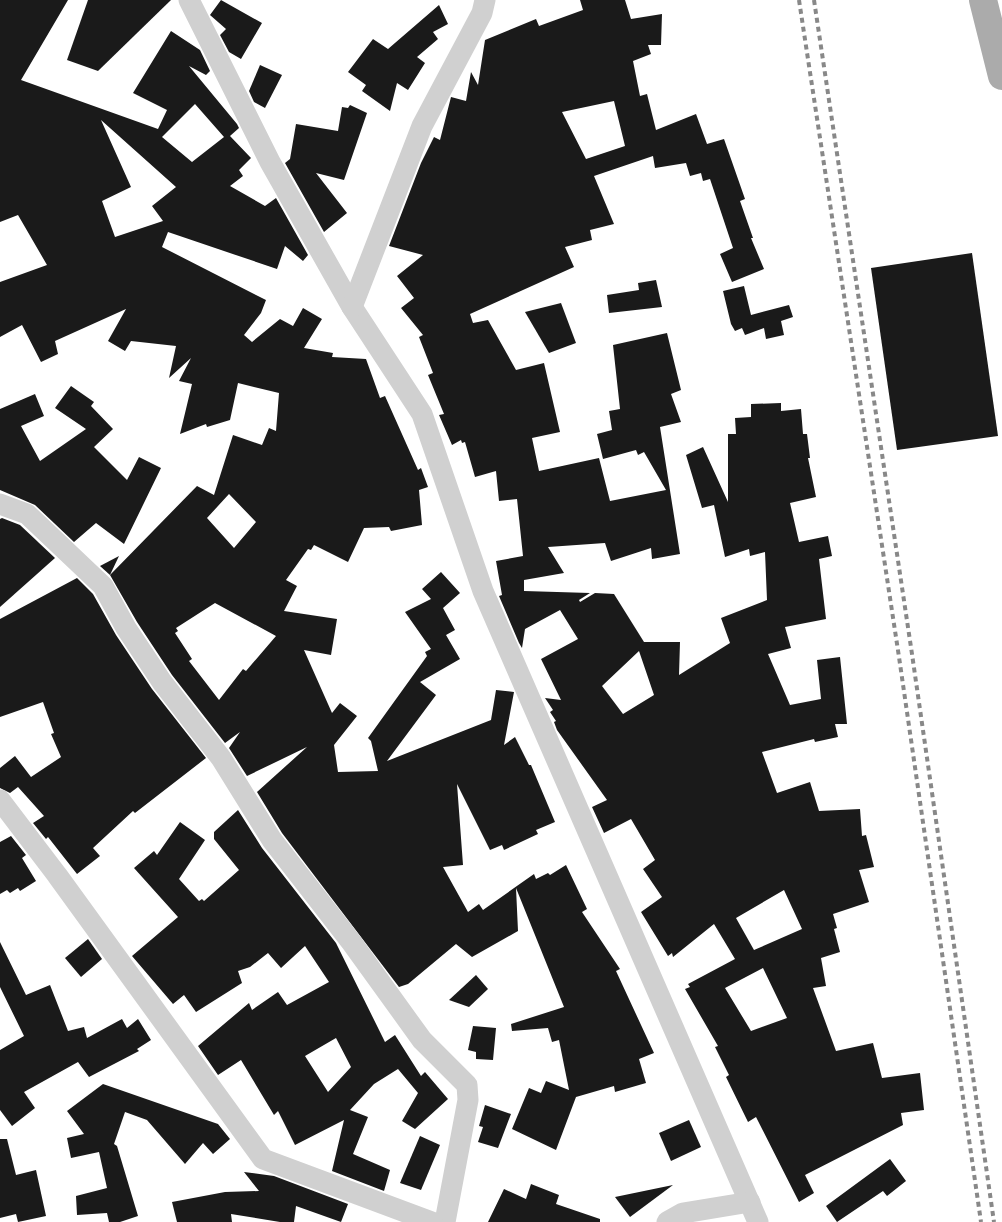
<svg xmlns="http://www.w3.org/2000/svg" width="1002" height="1222" font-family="'DejaVu Sans',sans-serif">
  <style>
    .building { fill: #1a1a1a; fill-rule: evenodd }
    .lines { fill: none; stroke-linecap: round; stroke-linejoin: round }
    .minor { stroke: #d0d0d0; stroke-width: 21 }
    .primary { stroke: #ababab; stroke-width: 28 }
    .rail { stroke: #888; stroke-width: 4; stroke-dasharray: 5 4; stroke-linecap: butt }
  </style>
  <rect width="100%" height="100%" fill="#fff"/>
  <!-- building -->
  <g class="building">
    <path d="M0,0H68L21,80L158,129L167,110L133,93L171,31L200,50L210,71L206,75L189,66L237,124L239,128L230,136L251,158L239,170L243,176L230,186L265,206L276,198L308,255L303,261L285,246L277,269L168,232L162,247L266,300L261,313L244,335L252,342L280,319L293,326L303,308L322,319L304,348L333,353L332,357L366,359L380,398L385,396L418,470L421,468L428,487L419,490L422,525L391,531L389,527L364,528L348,562L314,545L311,550L308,549L286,580L297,586L284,611L337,619L331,655L304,650L332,713L340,703L357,716L334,745L338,772L378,771L371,741L368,738L427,656L425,652L431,649L405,612L431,599L422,589L441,572L460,593L443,608L455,630L446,635L460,659L420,682L436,695L387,761L491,720L496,690L514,692L504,745L515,737L529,765H531L555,822L536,830L538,834L504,850L502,845L490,850L457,784L463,865L443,867L468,912L479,904L483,910L534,874L536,879L548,873L550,875L566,865L587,909L582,912L620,969L616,971L654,1053L639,1059L646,1083L615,1092L614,1086L576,1097L556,1150L512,1129L529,1088L541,1093L546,1081L569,1090L559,1040L552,1042L548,1028L512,1031L511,1024L564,1007L516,888L518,931L472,957L456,944L408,984L399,987L282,833L257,792L307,747L247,776L229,748L240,732L225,743L172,675L137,622L110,575L197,486L214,495L233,435L262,445L269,428L276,431L279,393L238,383L230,420L207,427L206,424L180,434L192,384L179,381L191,358L169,378L176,346L131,341L125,351L108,341L126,309L55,341L58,354L41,362L22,325L0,337V282L47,265L18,215L0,222ZM195,104L224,137L192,162L162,137ZM101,120L176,187L152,206L163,221L115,237L102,201L131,187ZM229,494L256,522L234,548L207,518ZM215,603L276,636L246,671L243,669L219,700L189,661L192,659L175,633L178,631L176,628Z"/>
    <path d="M88,0H171L98,71L67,60Z"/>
    <path d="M221,0L262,23L241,59L229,52L220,35L226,29L210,15Z"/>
    <path d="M580,0H625L631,19L662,14L661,45H648L651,54L633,61L640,96L647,94L656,130L696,114L707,144L724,139L745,199L740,201L753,238H751L764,269L732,282L720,254L733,248L710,179L703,181L701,173L690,176L686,163L655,168L653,156L594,176L614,224L590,230L592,240L565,247L574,267L470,314L473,323L488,320L516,370L544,363L560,432L532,438L539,471L599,458L610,501L666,490L644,452L638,455L636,450L603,459L597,434L612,430L609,411L620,409L613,345L667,333L681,390L671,394L681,422L660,427L680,554L652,559L651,548L611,561L605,543L548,547L564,573L524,580V591L590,593L579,600L580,602L595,593L614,594L644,642H680L679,675L730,643L721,618L767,600L765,552L750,556L749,549L725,557L714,505L702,508L686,455L703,447L728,502V434H736L735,418L751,417V404L781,403V411L801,409L803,434H807L810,458H808L816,497L790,503L799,542L828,536L832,556L819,559L826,619L785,627L791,648L768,654L790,705L821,699L817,660L840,657L847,724H835L838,737L815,742L814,739L762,752L777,793L810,782L819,811L860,809L862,836L866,835L874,867L859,870L869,902L833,914L837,928L834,929L840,952L821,958L826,986L813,988L836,1051L873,1043L882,1078L920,1073L924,1110L901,1113L903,1125L805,1175L814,1193L799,1202L756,1117L748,1122L726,1077L729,1075L715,1047L718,1046L685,989L690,987L688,984L735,959L714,924L673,957L672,953L668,956L641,912L662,897L643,869L655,860L631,819L604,833L592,807L607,800L557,730L554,722L556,721L550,712L553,710L545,698L561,700L541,659L578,639L560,610L525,629L522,648L519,643L499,596L502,595L496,561L523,556L517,499L499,501L496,471L475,477L465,442L462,443L461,440L452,445L439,415L444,414L428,375L433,373L419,337L423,335L401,308L414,298L397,276L423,255L389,246L421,163L434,137L440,140L451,97L466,101L471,72L478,85L485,40L536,19L539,26L583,10ZM614,101L625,146L586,159L562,112ZM639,651L654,695L623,714L602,686ZM784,890L802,929L754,950L736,918ZM763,968L787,1018L751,1031L725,988Z"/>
    <path d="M439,5L448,24L433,32L438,39L417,57L425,63L408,90L397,83L390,111L362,91L366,85L348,72L373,39L388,49Z"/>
    <path d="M260,65L282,75L265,108L254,102L249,91Z"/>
    <path d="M350,105L367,113L344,180L316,173L347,213L324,232L285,163L290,159L296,124L338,131L342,107L348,108Z"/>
    <path d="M972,253L998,436L897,450L871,268Z"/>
    <path d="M656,280L662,307L609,313L607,295L639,290L638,283Z"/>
    <path d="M744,286L751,315L789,305L793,317L781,321L784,335L766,339L764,328L745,335L742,328L735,331L731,324L723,291Z"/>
    <path d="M561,303L576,343L549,353L525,312Z"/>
    <path d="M71,386L94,402L91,406L113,429L94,447L127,480L139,457L161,468L124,544L96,523L74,542L35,505L0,490V409L35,394L44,416L21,426L40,461L86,429L55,408Z"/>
    <path d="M2,518L20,525L55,558L0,607V519Z"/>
    <path d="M119,556L110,575L100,566Z"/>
    <path d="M77,578L93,594L116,635L152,689L206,758L135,813L133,811L93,848L100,856L77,874L48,837L46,839L33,823L44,816L18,787L10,793L0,788V768L15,756L31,777L61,757L51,734L54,733L43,702L0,717V619Z"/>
    <path d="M238,810L262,848L336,943L385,1042L395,1035L421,1076L425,1072L448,1099L415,1129L402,1121L418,1093L398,1069L374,1084L350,1110L368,1117L353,1154L390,1170L384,1191L332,1171L344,1120L295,1145L278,1111L274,1115L241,1060L218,1075L198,1046L249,1003L252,1010L278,992L287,1005L329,982L305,946L281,968L268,953L250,967L238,971L242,983L196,1012L184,995L173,1004L132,956L178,917L134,868L154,851L157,855L180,822L205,840L179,879L199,901L202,899L204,901L239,870L214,839V832ZM336,1038L351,1067L328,1092L305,1056Z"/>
    <path d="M11,836L26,855L22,858L36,881L20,891L18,888L10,893L7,890L0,894V842Z"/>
    <path d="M88,939L102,959L81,977L65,958Z"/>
    <path d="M0,942L26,995L50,985L68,1031L84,1027L87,1038L122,1019L127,1028L138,1019L151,1040L137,1049L139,1051L89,1077L78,1062L24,1092L35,1108L12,1126L0,1110V1050L24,1036L0,987Z"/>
    <path d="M476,975L488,989L469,1007L449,1000Z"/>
    <path d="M473,1026L496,1028L493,1060L476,1059V1052L468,1050Z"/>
    <path d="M103,1084L218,1124L230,1139L213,1154L203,1143L185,1164L147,1120L125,1112L114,1144L117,1146L138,1216L120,1222H109L107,1213L77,1215L76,1196L107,1188L99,1152L71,1158L67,1138L84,1134L67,1111Z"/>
    <path d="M485,1105L511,1114L498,1148L478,1142L483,1127L479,1126Z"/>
    <path d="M689,1120L701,1147L671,1161L659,1133Z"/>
    <path d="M420,1136L440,1145L421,1190L400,1183Z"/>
    <path d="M0,1139H7L16,1175L36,1170L46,1216L18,1222L16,1214L0,1218Z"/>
    <path d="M890,1159L906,1181L887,1196L883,1191L837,1222L826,1206Z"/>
    <path d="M244,1172L274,1176L348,1204L341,1222L296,1206L294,1222H280L231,1214L232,1222H177L172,1202L225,1192L259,1191Z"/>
    <path d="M531,1184L559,1195L556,1204L600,1219V1222H488L504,1189L526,1199Z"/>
    <path d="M673,1185L630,1217L615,1197Z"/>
  </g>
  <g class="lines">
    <!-- minor -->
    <g class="minor">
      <path d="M189,0L270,162L352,307L422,414L483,591L758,1222"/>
      <path d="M352,307L422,126L482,13L485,0"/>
      <path d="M0,504L27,514L103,586L126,628L162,682L221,758L272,840L352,943L422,1040L467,1085L468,1100L445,1222"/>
      <path d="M0,800L57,875L263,1159L432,1222"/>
      <path d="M667,1222L683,1213L750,1202"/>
    </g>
    <!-- primary -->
    <path class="primary" d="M983,0L1002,76"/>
    <!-- rail -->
    <g class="rail">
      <path d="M799,0L899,657L981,1222"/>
      <path d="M814,0L912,654L994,1222"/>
    </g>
  </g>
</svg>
